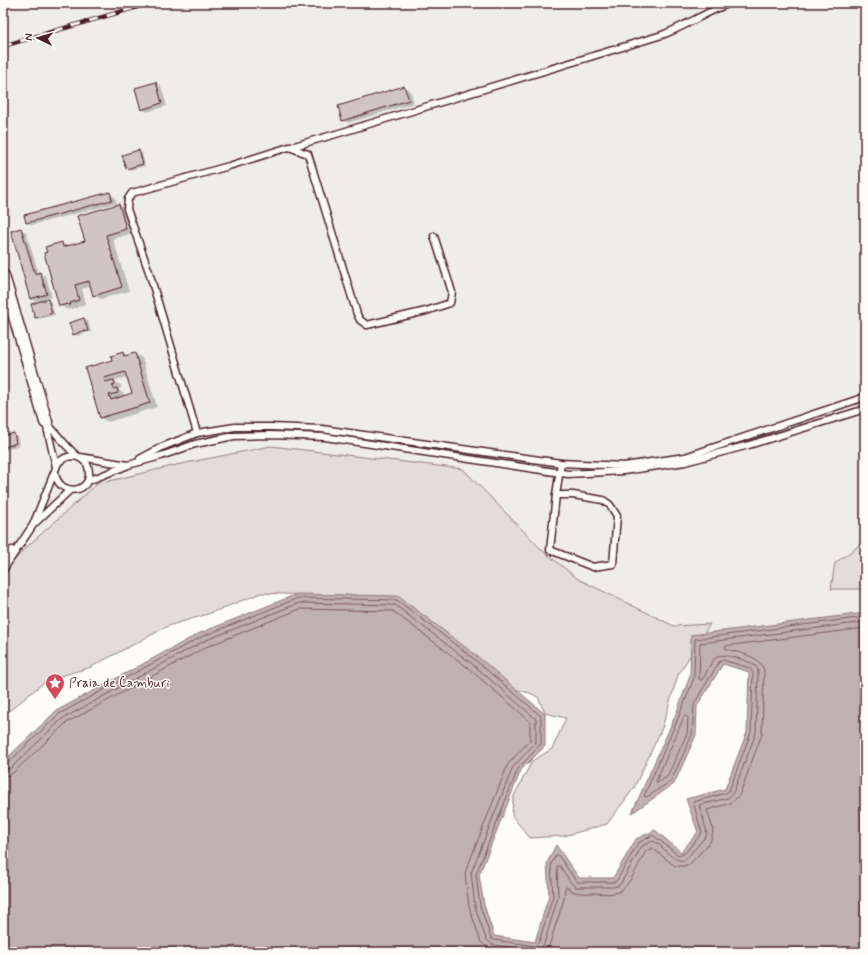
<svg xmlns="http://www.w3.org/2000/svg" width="868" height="955" font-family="Mynerve,sans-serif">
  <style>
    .built { fill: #f0ece8 }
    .green { fill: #e3dcda; stroke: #967e82 }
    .water { fill: #c0b1b1; stroke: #91777b }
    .shadow { fill: #0003; fill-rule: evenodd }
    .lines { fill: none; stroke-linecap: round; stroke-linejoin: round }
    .shore { stroke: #795961; stroke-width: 1 }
    .building { fill: #d0c5c4; stroke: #4a1f2b; fill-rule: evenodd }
    .service-casing { stroke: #4a1f2b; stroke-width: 9 }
    .minor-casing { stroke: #4a1f2b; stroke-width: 15 }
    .service { stroke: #fdfcf7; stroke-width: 6 }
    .minor { stroke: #fdfcf7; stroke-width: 12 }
    .rail-casing { stroke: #4a1f2b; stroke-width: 4.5 }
    .rail { stroke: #fdfcf7; stroke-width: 3; stroke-dasharray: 9; stroke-linecap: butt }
    .labels { text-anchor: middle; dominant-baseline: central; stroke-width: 3; stroke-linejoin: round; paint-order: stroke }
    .poi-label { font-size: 13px; fill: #4a1f2b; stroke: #fdfcf7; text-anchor: start }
  </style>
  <rect width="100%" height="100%" fill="#fdfcf7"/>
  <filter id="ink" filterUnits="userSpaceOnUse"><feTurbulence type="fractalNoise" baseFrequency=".025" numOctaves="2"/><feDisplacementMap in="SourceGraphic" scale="8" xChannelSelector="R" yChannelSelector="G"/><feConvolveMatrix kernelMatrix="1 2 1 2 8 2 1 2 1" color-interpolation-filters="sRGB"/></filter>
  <g filter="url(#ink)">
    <!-- built -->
    <path class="built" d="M3,3H865V613L691,635V628L626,614L553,593L3,587Z"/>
    <!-- green -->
    <g class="green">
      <path d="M271,446L463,469L543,551L578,579L674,626L710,624L678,675L662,728L634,788L607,824L564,836L530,838L512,816L513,798L532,761L552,749L566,718L545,713L538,697L530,693L507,687L395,605L356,595H307L261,593L208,614L168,626L91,667L47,680L3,716V572L29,545L97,484L176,465Z"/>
      <path d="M865,538V589H831L835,563L857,547Z"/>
    </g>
    <!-- water -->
    <path class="water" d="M297,594L398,596L477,656L545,714V746L521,770L479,875L484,905L494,936L535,942L549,895L547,863L556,845L579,878H613L636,839L655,830L681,852L698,832L686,799L725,789L747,732L749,672L723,664L697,706L696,735L674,784L632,813L676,714L690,676L691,635L865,613V952H3V762L56,711L200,633Z"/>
    <!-- shadow -->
    <g class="shadow">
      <path d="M156,83L161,86L167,106L147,112L142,109Z"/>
      <path d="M404,87L410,90L414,103L348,123L343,120L339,107Z"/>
      <path d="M138,152L142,153L145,166L130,170L127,168Z"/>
      <path d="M110,194L115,197L117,203L32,225L27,222Z"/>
      <path d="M119,205L126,209L133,233L113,239L129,291L101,299L94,295L92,286L82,289L86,304L77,307L78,308H74L68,310L60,306L61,243L69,247L86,242Z"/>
      <path d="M21,229L26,232L39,274L46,276L52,297L46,299L51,302L55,315L39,319L36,318L38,303L31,299Z"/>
      <path d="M84,319L88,321L91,332H87L77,336L74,334L70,323Z"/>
      <path d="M123,353L128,356L135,354L142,358L157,407L108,422L101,418L86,369L113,361ZM128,377L133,394L125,397L124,394L120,391L119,388H122L121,385L114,381Z"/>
      <path d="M3,405L6,417L3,418Z"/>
      <path d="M13,434L17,436L19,445L3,451V437Z"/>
    </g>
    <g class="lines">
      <!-- shore -->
      <g class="shore">
        <path d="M686,716L688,718L687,734L667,777L657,783L656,781L684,717Z"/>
        <path d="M3,765L7,764L59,714L201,637L298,598L397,600L474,659L541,716V744L518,769L476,874L480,906L491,938L494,940L535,946L539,942L553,896L551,864L556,855H558L577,882H615L617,880L638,843L653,835L678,855L684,854L702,833L693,802L726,793L729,791L751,732L753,673L750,668L723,660L719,662L694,704L692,735L671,781L647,797L644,796L679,716L694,678L695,639L865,617"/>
        <path d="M3,770L11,768L62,719L204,641L299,603L395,605L471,663L536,719V742L513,767L471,873L475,907L486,939L493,945L536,950L541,948L544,944L558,897L557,866H560L571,883L576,887H613L618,886L621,883L642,846L653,841C664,845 671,863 685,860L707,835L706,829L699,805L728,798L733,793L756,733L758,671C757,668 757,667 754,665C750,661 723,653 718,656C711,660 707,673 702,680H700L699,679L700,643L865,622"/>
        <path d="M3,776L9,775L14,772L66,723L206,647L300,609L393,611L467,667L530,721V740L508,764L465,873L469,907L481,942L489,949L502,952"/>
        <path d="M545,952L549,946L564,899L565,888L567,887C575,895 583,893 593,893C601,893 611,895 618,892C629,888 640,861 646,851L652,848L675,866H683L690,864L710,842L712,836L713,829L707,810L731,803L739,796L762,734L764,671C760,655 739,653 726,649L725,646L865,628"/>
      </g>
    </g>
    <!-- building -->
    <g class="building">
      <path d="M156,82L162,103L141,110L135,88Z"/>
      <path d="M404,86L409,100L342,121L338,106Z"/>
      <path d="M139,150L143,164L126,169L122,155Z"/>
      <path d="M110,192L112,200L26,223L24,215Z"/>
      <path d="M119,204L126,229L106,235L122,287L93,296L89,281L75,285L79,300L70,303L71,305H68V304L59,306L44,253L47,252L45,247L62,242L63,247L85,241L77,216Z"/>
      <path d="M21,228L35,274L40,272L47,294L30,299L11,231Z"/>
      <path d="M48,299L52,313L35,318L31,304Z"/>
      <path d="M84,318L88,331L84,332V330L73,335L69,323Z"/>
      <path d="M123,352L124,356L135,353L150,403L100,418L85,368L112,360L111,356ZM125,372L132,393L111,400L109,395L118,393L117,388L114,389L112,385L115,384L114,380L105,382L104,378Z"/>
      <path d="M14,433L16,443L3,448V436Z"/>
    </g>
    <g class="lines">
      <defs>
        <g id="service">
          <path d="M291,147L336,134L662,35C686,26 707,11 731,3"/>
          <path d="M46,422C56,433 66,447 77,456C81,459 84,460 87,464C88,466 89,470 89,473C90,495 56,496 55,471"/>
          <path d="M46,423L56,467"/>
          <path d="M197,433L149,272L127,209L128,199L132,193L229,166L289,147L308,154L357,314L360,320L367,325L426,311L450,303L452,292L434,236"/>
          <path d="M80,457L128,465L161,456L195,444L234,436L271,435L325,437L568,474L623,471L685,462L749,445L865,409"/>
          <path d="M140,459L162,447L197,433L235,427H270L322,429L561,463L624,466L685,457L865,397"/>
          <path d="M88,481L126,466"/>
          <path d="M556,495H573L603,500L610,505L617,516L613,564L593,567L550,550L556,495L561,463"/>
          <path d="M35,523L70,490"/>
          <path d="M3,561L12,550"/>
          <path d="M3,570L33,525L58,463C64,457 70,455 78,457"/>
        </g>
        <path id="minor" d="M3,276L46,422"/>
      </defs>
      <!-- service casing -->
      <use href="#service" class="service-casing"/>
      <!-- minor casing -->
      <use href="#minor" class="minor-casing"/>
      <!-- service -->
      <use href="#service" class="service"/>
      <!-- minor -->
      <use href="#minor" class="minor"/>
      <defs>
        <path id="rail" d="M3,46L151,3"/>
      </defs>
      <!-- rail casing -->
      <use href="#rail" class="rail-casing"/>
      <!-- rail -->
      <use href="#rail" class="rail"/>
    </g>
  </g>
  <!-- icons -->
  <defs>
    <symbol id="sight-pin" viewBox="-11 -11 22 30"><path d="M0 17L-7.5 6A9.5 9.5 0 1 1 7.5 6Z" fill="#d1495b" stroke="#fdfcf7"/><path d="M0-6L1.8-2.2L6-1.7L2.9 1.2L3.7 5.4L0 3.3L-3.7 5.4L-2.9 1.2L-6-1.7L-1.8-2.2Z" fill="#fff"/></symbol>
  </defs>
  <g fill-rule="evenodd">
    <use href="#sight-pin" x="44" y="672" width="22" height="30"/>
  </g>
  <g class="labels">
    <!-- poi labels -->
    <g class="poi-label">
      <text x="69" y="683">Praia de Camburi</text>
    </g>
  </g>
  <!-- margin -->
  <rect width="868" height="955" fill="none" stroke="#fdfcf7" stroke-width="16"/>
  <rect x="8" y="8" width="852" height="939" fill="none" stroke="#4a1f2b" stroke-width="1.5" filter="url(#ink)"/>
  <!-- north arrow -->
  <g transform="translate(38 38) rotate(275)" stroke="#fdfcf7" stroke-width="3" paint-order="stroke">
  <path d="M0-3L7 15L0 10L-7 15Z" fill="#4a1f2b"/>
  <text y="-6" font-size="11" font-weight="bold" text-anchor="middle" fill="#4a1f2b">N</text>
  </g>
</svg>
